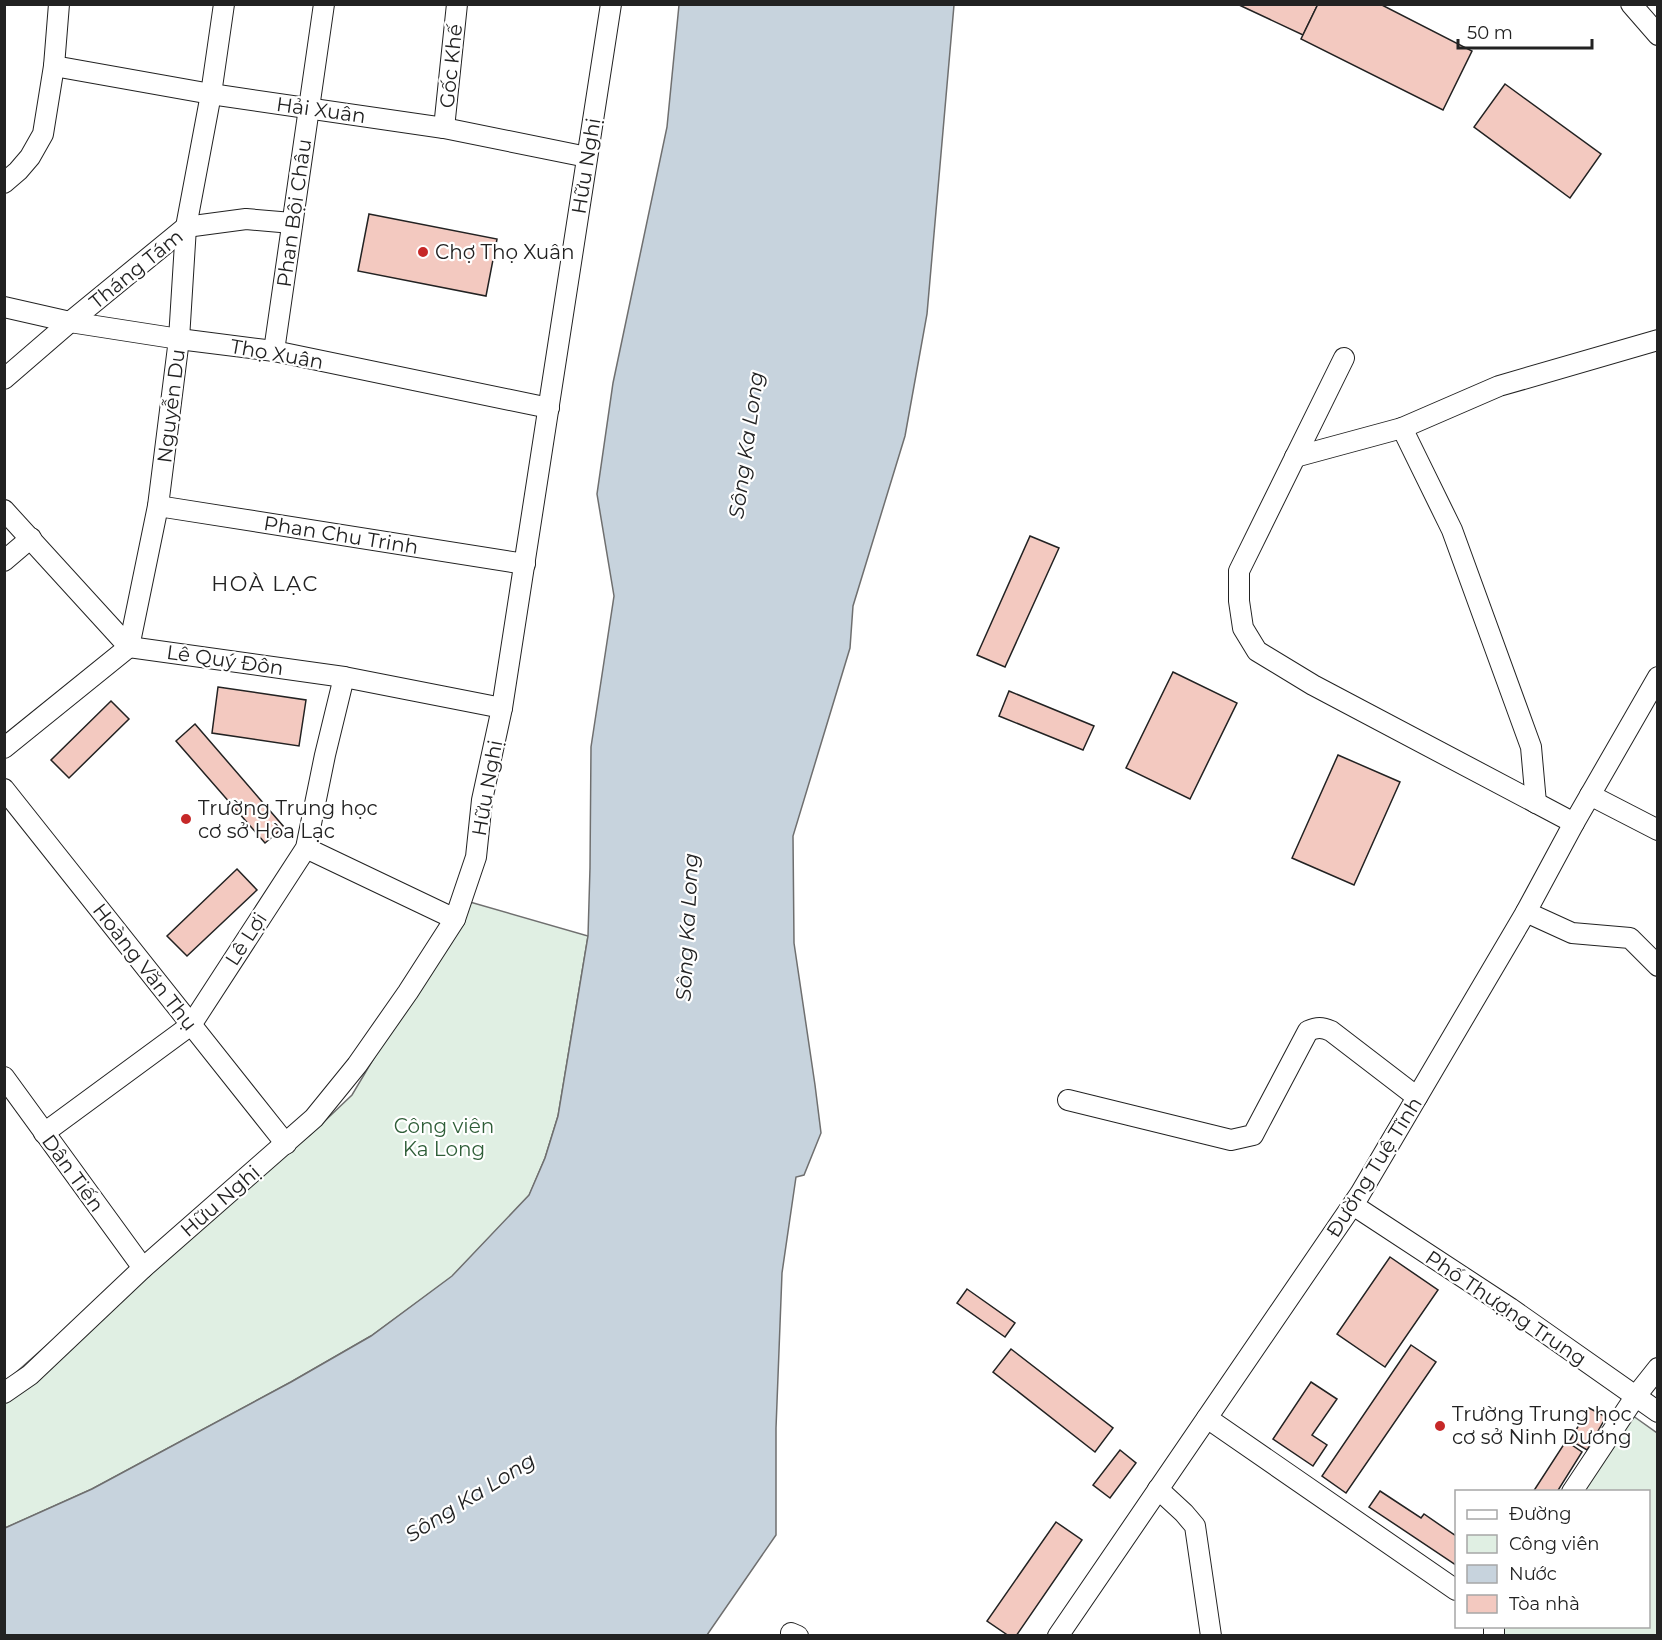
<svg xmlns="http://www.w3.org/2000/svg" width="1662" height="1640" font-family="Montserrat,sans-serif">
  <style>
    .green { fill: #e0efe3; stroke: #6f6f6f; stroke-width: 1.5 }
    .water { fill: #c7d3dd; stroke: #6f6f6f; stroke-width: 1.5 }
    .building { fill: #f3c9c0; stroke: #222; stroke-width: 1.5 }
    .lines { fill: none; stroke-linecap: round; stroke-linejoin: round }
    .minor-casing { stroke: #222; stroke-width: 22 }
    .minor { stroke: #fff; stroke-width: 20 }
    .poi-dot { fill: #c62828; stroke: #fff; stroke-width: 2 }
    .labels { text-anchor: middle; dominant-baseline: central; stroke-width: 4.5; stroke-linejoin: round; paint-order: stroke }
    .street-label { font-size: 20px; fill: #222; stroke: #fff }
    .poi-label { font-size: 20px; fill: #222; stroke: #fff; text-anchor: start }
    .park-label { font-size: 20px; fill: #2f5e38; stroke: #fff }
    .water-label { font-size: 21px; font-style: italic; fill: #222; stroke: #fff }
    .neighbourhood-label { font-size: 21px; letter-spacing: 1.5px; fill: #222; stroke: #fff }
  </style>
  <rect width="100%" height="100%" fill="#fff"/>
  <!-- green -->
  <g class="green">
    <path d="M463,900L588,936L558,1116L545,1158L529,1196L452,1277L371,1336L291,1382L92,1489L5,1528L4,1383L47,1345L310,1135L352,1095L411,996Z"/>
    <path d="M1629,1413L1657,1433V1635H1499L1497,1627L1648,1626V1492L1576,1491Z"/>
  </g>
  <!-- water -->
  <path class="water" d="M679,5H954L927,314L905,436L853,606L850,648L793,836L794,943L815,1085L821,1133L804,1175L796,1177L782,1273L776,1428V1535L707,1635H5V1528L92,1489L291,1382L371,1336L452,1276L529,1195L545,1158L558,1116L588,936L590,868L591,747L614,596L597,494L613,383L667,127Z"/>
  <!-- building -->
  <g class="building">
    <path d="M1237,4H1318L1303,35Z"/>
    <path d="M1318,4H1380L1472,51L1443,110L1301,39Z"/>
    <path d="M1505,84L1601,154L1570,198L1474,127Z"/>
    <path d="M369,214L497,239L486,296L358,271Z"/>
    <path d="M1030,536L1059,548L1005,667L977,655Z"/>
    <path d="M1173,672L1237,703L1190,799L1126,768Z"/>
    <path d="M218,687L306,700L299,746L212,733Z"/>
    <path d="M1009,691L1094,726L1083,750L999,716Z"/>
    <path d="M111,701L129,719L69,778L51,760Z"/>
    <path d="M195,724L284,827L265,843L176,741Z"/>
    <path d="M1338,755L1400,782L1354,885L1292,858Z"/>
    <path d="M237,869L257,890L187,956L167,936Z"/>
    <path d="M1390,1257L1438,1290L1385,1367L1337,1334Z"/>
    <path d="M967,1289L1015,1323L1005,1337L957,1303Z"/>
    <path d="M1411,1345L1436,1362L1346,1493L1322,1476Z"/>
    <path d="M1011,1349L1113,1428L1095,1452L993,1372Z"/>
    <path d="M1311,1382L1337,1399L1312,1435L1327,1445L1313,1466L1273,1439Z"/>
    <path d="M1589,1408L1606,1417L1587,1450L1570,1440Z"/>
    <path d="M1566,1441L1582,1452L1557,1492H1533Z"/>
    <path d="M1120,1450L1136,1463L1110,1498L1093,1485Z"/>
    <path d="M1380,1491L1421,1518L1424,1514L1456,1536V1565L1369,1507Z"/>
    <path d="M1056,1522L1082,1540L1016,1636H1009L987,1621Z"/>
  </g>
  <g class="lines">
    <defs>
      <g id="minor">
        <path d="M1631,4L1658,35"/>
        <path d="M54,66L211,94L444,128L587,157"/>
        <path d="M444,128L457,4"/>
        <path d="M4,183L18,171L30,157L43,134L54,66L59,4"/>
        <path d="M4,307L70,322L179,339L274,351L549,408"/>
        <path d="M274,351L324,4"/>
        <path d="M1344,358L1239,571V601L1243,628L1257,651L1313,685L1574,823"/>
        <path d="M4,379L70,322L186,227L246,219L292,223"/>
        <path d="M1402,428L1452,530L1531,747L1536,803"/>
        <path d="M1295,457L1402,428L1499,386L1658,340"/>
        <path d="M158,506L525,564"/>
        <path d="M4,510L129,647L344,677L502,708"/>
        <path d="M4,561L31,538"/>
        <path d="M4,748L129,647L158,506L179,339L186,227L211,94L224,4"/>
        <path d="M4,789L286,1144"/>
        <path d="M1590,795L1658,830"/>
        <path d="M306,848L455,919"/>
        <path d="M1526,912L1572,933L1630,938L1658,966"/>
        <path d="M4,1077L143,1268"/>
        <path d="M1068,1100L1231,1140L1253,1135L1308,1031C1317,1027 1322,1027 1331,1031L1417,1097"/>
        <path d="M44,1133L191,1025L306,848L325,755L344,677"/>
        <path d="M1353,1205L1510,1308L1658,1412"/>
        <path d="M4,1393L30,1375L143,1268L314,1118L357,1065L408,992L455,919L476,857L482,800L502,708L611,4"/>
        <path d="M1207,1418L1456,1590"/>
        <path d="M1158,1489L1184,1513L1195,1526L1211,1636"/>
        <path d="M1572,1492L1635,1397L1658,1368"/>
        <path d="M1494,1626V1636"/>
        <path d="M791,1633L798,1636"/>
        <path d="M1058,1636L1360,1194L1526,912L1574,823L1658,677"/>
      </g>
    </defs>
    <!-- minor casing -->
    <use href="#minor" class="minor-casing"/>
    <!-- minor -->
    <use href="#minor" class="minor"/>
  </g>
  <!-- markers -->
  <g class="poi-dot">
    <circle cx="423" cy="252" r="6"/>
    <circle cx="186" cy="819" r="6"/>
    <circle cx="1440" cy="1426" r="6"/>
  </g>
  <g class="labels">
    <!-- street labels -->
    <g class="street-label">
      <text transform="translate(451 66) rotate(-84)">Gốc Khế</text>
      <text transform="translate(321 110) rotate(8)">Hải Xuân</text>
      <text transform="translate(586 166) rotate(-81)">Hữu Nghị</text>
      <text transform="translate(294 213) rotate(-82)">Phan Bội Châu</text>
      <text transform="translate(136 269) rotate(-39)">Tháng Tám</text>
      <text transform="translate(277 354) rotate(10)">Thọ Xuân</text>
      <text transform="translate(171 406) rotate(-83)">Nguyễn Du</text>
      <text transform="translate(341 535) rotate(9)">Phan Chu Trinh</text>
      <text transform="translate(225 660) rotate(8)">Lê Quý Đôn</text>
      <text transform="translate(487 788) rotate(-80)">Hữu Nghị</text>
      <text transform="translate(246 939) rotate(-57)">Lê Lợi</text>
      <text transform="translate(145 967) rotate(52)">Hoàng Văn Thụ</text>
      <text transform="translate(1374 1167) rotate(-58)">Đường Tuệ Tĩnh</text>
      <text transform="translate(73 1173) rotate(54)">Dân Tiến</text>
      <text transform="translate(220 1201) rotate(-41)">Hữu Nghị</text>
      <text transform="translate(1506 1308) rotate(34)">Phố Thượng Trung</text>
    </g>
    <!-- poi labels -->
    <g class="poi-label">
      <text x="435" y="252">Chợ Thọ Xuân</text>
      <text x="198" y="808">Trường Trung học<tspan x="198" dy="23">cơ sở Hòa Lạc</tspan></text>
      <text x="1452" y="1414">Trường Trung học<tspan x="1452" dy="23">cơ sở Ninh Dương</tspan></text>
    </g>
    <!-- park labels -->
    <g class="park-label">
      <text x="444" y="1126">Công viên<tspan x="444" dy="23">Ka Long</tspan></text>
    </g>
    <!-- water labels -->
    <g class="water-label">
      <text transform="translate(746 445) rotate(-82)">Sông Ka Long</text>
      <text transform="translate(687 927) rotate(-87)">Sông Ka Long</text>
      <text transform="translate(470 1497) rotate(-32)">Sông Ka Long</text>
    </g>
    <!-- neighbourhood labels -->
    <g class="neighbourhood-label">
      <text x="265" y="583">HOÀ LẠC</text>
    </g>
  </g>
  <!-- border -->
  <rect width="1662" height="1640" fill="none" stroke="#222222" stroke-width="12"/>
  <!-- legend -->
  <rect x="1455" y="1490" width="195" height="138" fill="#ffffff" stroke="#a7a7a7" stroke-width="1.5"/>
  <rect x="1467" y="1510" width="30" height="9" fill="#ffffff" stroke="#a7a7a7" stroke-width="1.5"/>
  <text x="1509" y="1520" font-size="18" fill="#222222">Đường</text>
  <rect x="1467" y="1535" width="30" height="18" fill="#e0efe3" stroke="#a7a7a7" stroke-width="1.5"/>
  <text x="1509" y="1550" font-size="18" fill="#222222">Công viên</text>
  <rect x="1467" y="1565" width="30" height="18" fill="#c7d3dd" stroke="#a7a7a7" stroke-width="1.5"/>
  <text x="1509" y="1580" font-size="18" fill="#222222">Nước</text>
  <rect x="1467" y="1595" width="30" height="18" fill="#f3c9c0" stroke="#a7a7a7" stroke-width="1.5"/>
  <text x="1509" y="1610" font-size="18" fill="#222222">Tòa nhà</text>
  <!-- scale -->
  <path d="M1458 39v9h134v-9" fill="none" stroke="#222222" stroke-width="3"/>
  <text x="1467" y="39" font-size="18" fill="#222222" stroke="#ffffff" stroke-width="4.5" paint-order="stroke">50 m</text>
</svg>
